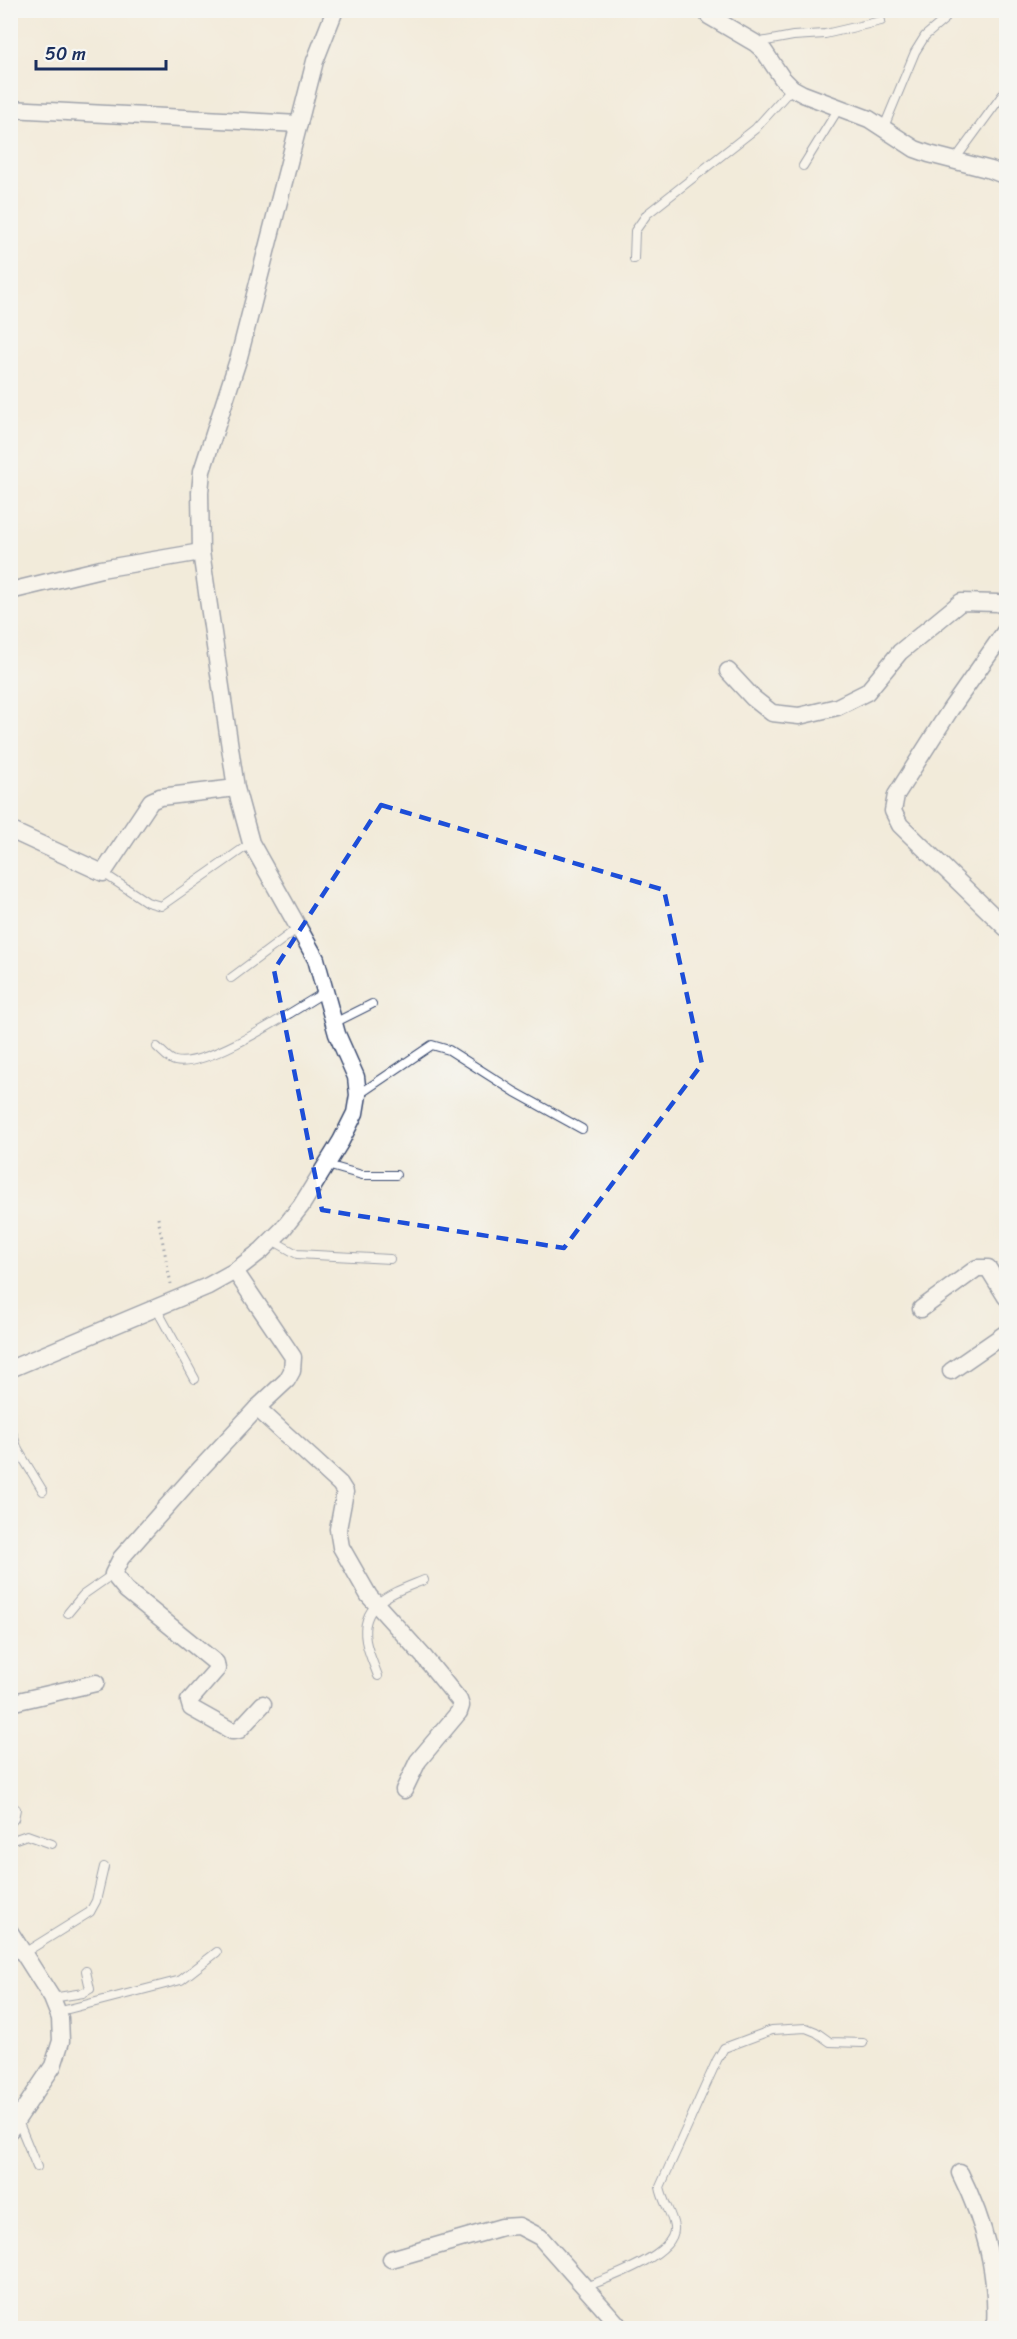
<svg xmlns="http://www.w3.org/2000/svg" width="1017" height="2339" font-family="Sriracha,sans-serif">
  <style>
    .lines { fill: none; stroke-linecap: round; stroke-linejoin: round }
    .lane-casing { stroke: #3b4b71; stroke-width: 10 }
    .street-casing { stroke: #3b4b71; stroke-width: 19 }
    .path { stroke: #3b4b71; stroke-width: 3; stroke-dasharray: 1.5 4.5; stroke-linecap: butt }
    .lane { stroke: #fff; stroke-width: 8 }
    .street { stroke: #fff; stroke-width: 16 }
    .marked { fill: none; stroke: #1d4ed8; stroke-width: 4.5; stroke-dasharray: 12 8; stroke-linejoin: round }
  </style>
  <rect width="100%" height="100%" fill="#f6f6f2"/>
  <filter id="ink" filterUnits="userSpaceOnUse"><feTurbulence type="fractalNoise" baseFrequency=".0167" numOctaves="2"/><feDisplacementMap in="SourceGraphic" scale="12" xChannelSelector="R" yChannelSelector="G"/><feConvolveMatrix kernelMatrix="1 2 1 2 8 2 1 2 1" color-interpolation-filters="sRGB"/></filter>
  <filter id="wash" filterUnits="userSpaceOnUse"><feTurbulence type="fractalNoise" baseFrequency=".008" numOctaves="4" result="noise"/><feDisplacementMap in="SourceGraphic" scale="24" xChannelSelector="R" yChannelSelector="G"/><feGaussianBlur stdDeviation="1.35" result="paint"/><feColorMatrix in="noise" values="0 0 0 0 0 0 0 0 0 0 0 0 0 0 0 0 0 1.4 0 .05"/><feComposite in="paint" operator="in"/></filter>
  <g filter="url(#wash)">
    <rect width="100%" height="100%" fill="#f2ebda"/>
  </g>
  <g filter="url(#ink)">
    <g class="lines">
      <defs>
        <g id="lane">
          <path d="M755,43L793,36L825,34L881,21"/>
          <path d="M884,127L915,52L925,36L945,19"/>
          <path d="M954,161L1006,90"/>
          <path d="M803,166L839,108"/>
          <path d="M634,259L635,231L647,214L755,129L792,88"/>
          <path d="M103,873L147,902L161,906L251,843"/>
          <path d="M231,978L298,928"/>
          <path d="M334,1023L372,1004"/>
          <path d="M157,1047C162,1051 169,1060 175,1061C207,1069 294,1010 325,992"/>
          <path d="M358,1095L432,1045L449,1050L515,1092L582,1129"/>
          <path d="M327,1165L362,1175H396"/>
          <path d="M272,1240L297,1254L390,1259"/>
          <path d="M156,1308L195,1379"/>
          <path d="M10,1426L18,1450L43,1491"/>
          <path d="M68,1613L83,1595L113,1574"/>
          <path d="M378,1676C374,1665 368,1652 366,1641C359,1602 395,1592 424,1580"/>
          <path d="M10,1823L14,1819L16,1809"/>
          <path d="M10,1841L27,1835L52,1844"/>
          <path d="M24,1953L90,1912L96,1901L104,1867"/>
          <path d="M52,1998L83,1993L90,1989L86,1971"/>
          <path d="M57,2012L181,1980L217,1952"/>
          <path d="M18,2121L37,2167"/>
          <path d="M585,2287C606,2279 677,2255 674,2227C672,2213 662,2201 660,2187L717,2060L724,2048L772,2030L806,2028L816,2032L830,2042L863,2043"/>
        </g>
        <g id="street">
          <path d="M704,10L709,16L755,43L764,51L782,78L792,88L803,94L869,119L915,149L929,154L991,170L1006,176"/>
          <path d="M10,109L299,124"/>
          <path d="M10,591L101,569L201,552"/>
          <path d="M1006,630L950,710L896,795L893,811L900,825L1006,928"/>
          <path d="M728,671L753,698L772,713L799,716L837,707L867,692L900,652L961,602L998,603L1006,607"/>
          <path d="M10,830L103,873L151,801L160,797L236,788"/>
          <path d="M235,1271L293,1357L292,1371L287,1380L257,1408L190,1480L121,1558L113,1574L126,1590L216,1663L217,1669L189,1701L191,1708L232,1731L239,1730L263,1704"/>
          <path d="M921,1309L977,1268H988L1006,1297"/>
          <path d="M10,1369L208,1286L235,1271L262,1250L282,1230L301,1206L341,1141L355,1113L358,1095L356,1077L337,1034L316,959L251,843L236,788L201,552L200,492L202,471L239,357L315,61L335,10"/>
          <path d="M951,1371L1006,1333"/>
          <path d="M257,1408L340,1484L345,1492L338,1529L341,1547L369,1596L424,1657L459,1700L461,1706L459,1712L418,1761L404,1790"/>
          <path d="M10,1703L96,1683"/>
          <path d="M10,1932L52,1998L60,2018L61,2041L53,2066L10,2130"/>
          <path d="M960,2173C985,2223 998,2272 995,2328"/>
          <path d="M391,2259L502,2227L519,2226L540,2237L621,2328"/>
        </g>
      </defs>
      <!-- lane casing -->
      <use href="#lane" class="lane-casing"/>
      <!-- street casing -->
      <use href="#street" class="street-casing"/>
      <!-- path -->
      <path class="path" d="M158,1218L171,1284"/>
      <!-- lane -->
      <use href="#lane" class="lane"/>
      <!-- street -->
      <use href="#street" class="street"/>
    </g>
  </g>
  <!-- marked area -->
  <path d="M0 0H1017V2339H0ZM381,805L664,890L702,1064L564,1248L322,1210L274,970Z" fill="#f2ebda" fill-opacity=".55" fill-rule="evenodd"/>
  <path class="marked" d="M381,805L664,890L702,1064L564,1248L322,1210L274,970Z"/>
  <!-- margin -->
  <rect width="1017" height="2339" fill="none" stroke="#f6f6f2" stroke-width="36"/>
  <!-- scale -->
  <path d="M36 60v9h130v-9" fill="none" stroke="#1b2f5e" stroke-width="3"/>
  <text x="45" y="60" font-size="18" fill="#1b2f5e" stroke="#f6f6f2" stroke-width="4.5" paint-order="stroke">50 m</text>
</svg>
